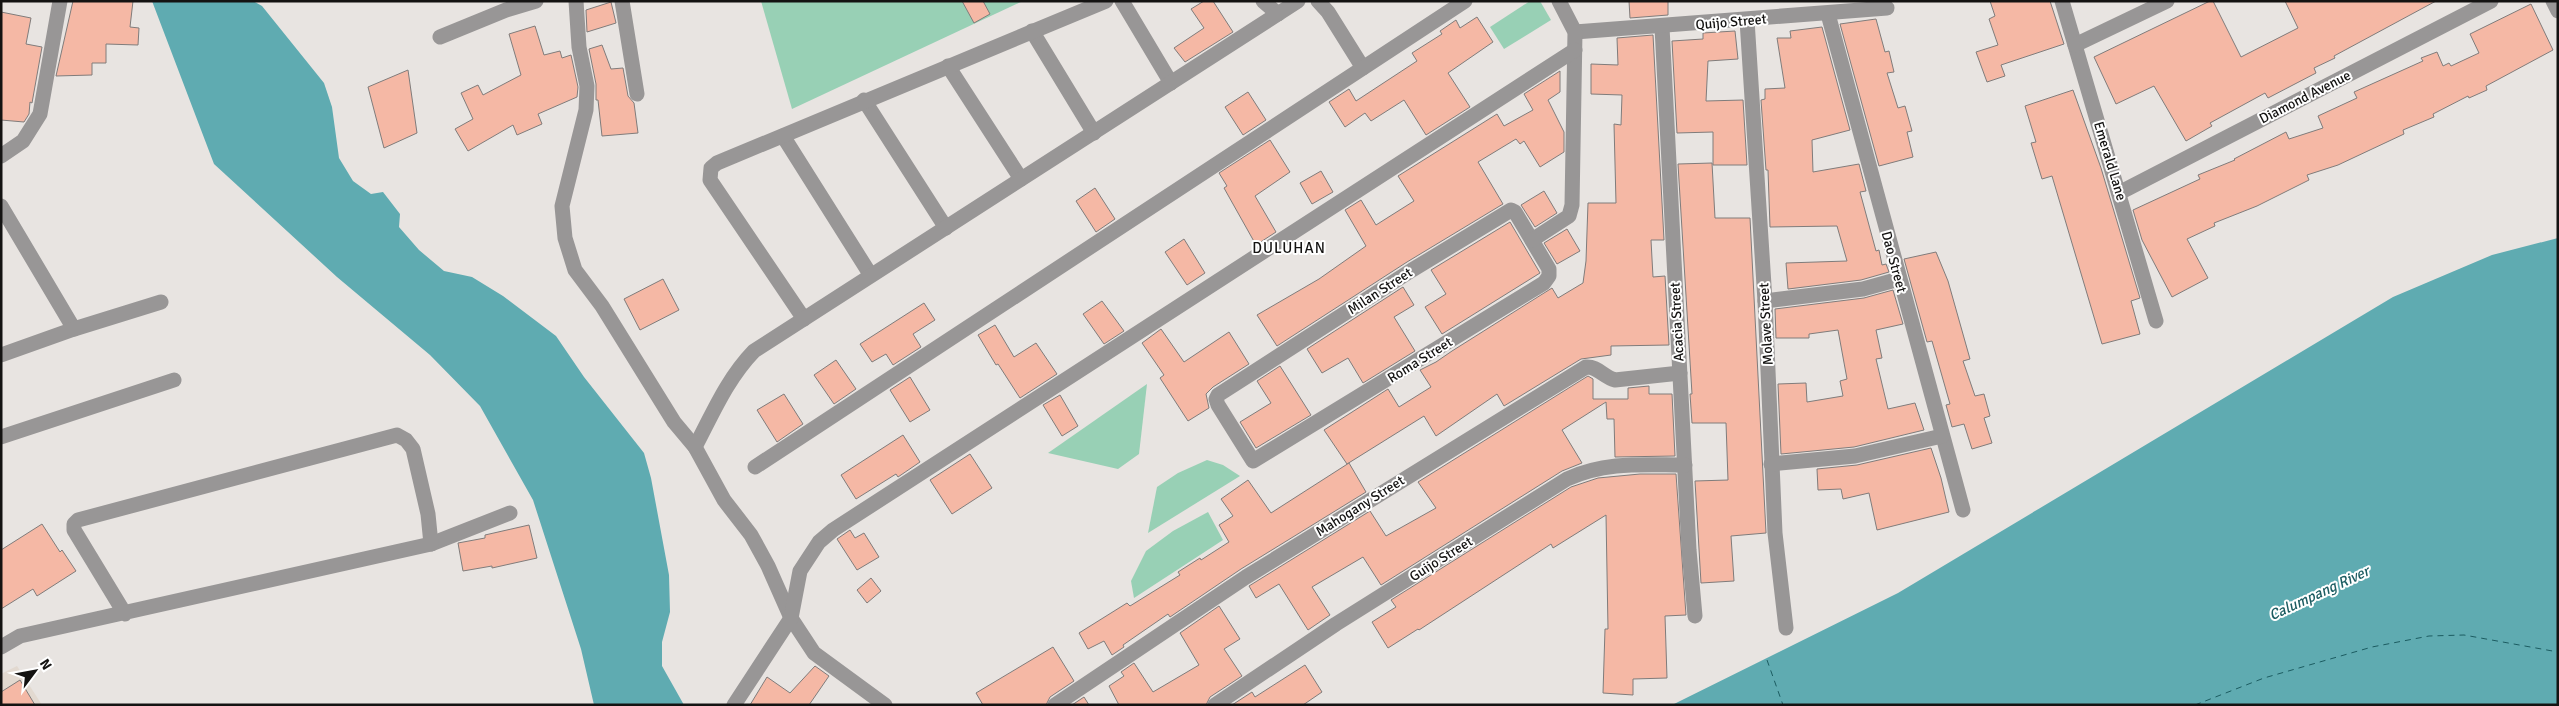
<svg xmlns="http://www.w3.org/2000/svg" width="2559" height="706" font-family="Signika,sans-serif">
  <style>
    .built { fill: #e2d9d0 }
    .green { fill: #98d0b5 }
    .water { fill: #5fabb1 }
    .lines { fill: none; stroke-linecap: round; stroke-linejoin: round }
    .ferry { stroke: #1c5c61; stroke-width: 1; stroke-dasharray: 6 5; stroke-linecap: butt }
    .building { fill: #f5b8a5; stroke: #807c7b }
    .minor { stroke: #989696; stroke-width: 15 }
    .labels { text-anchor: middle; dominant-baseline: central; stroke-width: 4; stroke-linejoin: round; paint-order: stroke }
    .street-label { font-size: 14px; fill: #141312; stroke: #fff }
    .neighbourhood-label { font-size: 15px; letter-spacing: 1px; fill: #141312; stroke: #fff }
    .water-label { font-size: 15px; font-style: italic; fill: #1c5c61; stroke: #fff }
  </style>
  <rect width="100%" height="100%" fill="#e8e4e1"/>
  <!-- built -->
  <path class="built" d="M17,666L42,705H1V674Z"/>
  <!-- green -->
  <g class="green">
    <path d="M761,1H1023L792,109Z"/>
    <path d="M1530,1H1540L1551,20L1504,49L1490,27Z"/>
    <path d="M1147,384L1139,454L1118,469L1048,453Z"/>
    <path d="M1207,460L1223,465L1240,476L1148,533L1157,487L1178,473Z"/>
    <path d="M1208,512L1223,540L1134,598L1131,581L1146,551L1173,531Z"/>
  </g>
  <!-- water -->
  <g class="water">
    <path d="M152,1H253L262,6L324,83L332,107L339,158L353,181L371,194L383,192L400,214L399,227L419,250L444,271L472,277L503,296L556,336L584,377L644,453L651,478L669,575L670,612L662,642V666L684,705H594L581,649L533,500L480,406L430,355L337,277L214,164Z"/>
    <path d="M2558,238V705H1672L1898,593L2393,297L2492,255Z"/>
  </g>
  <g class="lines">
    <!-- ferry -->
    <g class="ferry">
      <path d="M1767,660L1783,705"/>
      <path d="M2195,705L2264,678L2372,647L2429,636L2464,635L2558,652"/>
    </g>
  </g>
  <!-- building -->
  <g class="building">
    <path d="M73,1H133L130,27L139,28L138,45L106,44V63H92V75L56,76Z"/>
    <path d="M962,1H983L990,14L974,23Z"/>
    <path d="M1204,1H1213L1233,32L1185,62L1174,48L1204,28L1191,9Z"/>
    <path d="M1629,1H1668V15L1630,18Z"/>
    <path d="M1990,1H2050L2064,44L2001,65L2005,76L1987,82L1976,52L1998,45L1989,19L1995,16Z"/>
    <path d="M2210,1H2213L2241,57L2298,28L2285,1H2436L2334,56L2335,58L2314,68L2316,73L2268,98L2265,93L2210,123L2212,126L2186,141L2154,86L2116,104L2094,57Z"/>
    <path d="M611,2L616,23L587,32L586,10Z"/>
    <path d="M2531,4L2553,50L2486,86L2487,90L2469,98L2468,96L2433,114L2434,117L2403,130L2404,134L2338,165L2307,175L2309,180L2257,206L2214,223L2215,226L2187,239L2208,278L2172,297L2142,240L2133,210L2200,179L2198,175L2235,160L2234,159L2286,132L2289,139L2323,128L2318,116L2357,98L2354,92L2423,61L2421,58L2437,52L2443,66L2449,63L2451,66L2479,53L2470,34Z"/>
    <path d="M1,12L31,18L26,44L42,47L32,103L30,102L29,114L24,122L1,120Z"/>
    <path d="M1477,17L1493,42L1448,73L1470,107L1426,135L1404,100L1371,121L1365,113L1345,127L1329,102L1349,89L1356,101L1417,61L1412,53L1442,34L1440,31L1456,20L1460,28Z"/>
    <path d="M1876,19L1885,52L1889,51L1894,72L1887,73L1898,108L1905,106L1912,131L1907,132L1913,157L1879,166L1840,24Z"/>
    <path d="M535,26L544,55L560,51L562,58L571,55L578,87L577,97L538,114L542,124L517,135L513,125L468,151L455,129L473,119L461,93L478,85L483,95L521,75L509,34Z"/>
    <path d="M1822,27L1850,130L1812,140L1813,172L1859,164L1866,191L1860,192L1876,251L1879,250L1882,265L1886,264L1889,272L1861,280L1788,289L1786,263L1847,261L1837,226L1770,227L1768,170H1766L1761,100L1765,99V89L1785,88L1777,38H1791L1790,31Z"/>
    <path d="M1735,31L1738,59L1708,61L1706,101L1743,100L1747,165H1713V132L1677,133L1672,41L1703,39V33Z"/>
    <path d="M1653,35L1664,240H1651L1653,277L1665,276L1669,345L1611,346V355L1581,359L1504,406L1497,394L1436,436L1424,416L1347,464L1324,430L1388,389L1399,407L1431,387L1420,370L1436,362L1452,351L1552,288L1558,298L1583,283L1586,261L1588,203H1616L1614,124L1621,125L1622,95L1591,94V64L1618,65L1617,38Z"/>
    <path d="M602,45L611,69L623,68L628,96L634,103L638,133L602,136L598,100H596V84L589,49Z"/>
    <path d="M408,70L417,133L384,148L368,87Z"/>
    <path d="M1560,71V92L1548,100L1564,132V152L1540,167L1524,141L1520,144L1516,139L1478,162L1503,204L1407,262L1277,346L1257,315L1319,279L1366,246L1345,210L1361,200L1376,225L1414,201L1398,176L1497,114L1504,126L1533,110L1524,94Z"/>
    <path d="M2073,90L2101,168L2140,298L2131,301L2140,334L2102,344L2052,176L2042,179L2031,143L2036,142L2025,106Z"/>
    <path d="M1248,92L1266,120L1243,135L1225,107Z"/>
    <path d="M1270,140L1290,172L1255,196L1276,232L1256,245L1224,188L1227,186L1219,173Z"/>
    <path d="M1712,163L1715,218H1750L1766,533L1731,536L1734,581L1701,583L1695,481L1728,480L1726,423H1692L1690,394H1692L1678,164Z"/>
    <path d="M1321,171L1333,192L1312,204L1300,183Z"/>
    <path d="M1095,188L1115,219L1096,232L1076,201Z"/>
    <path d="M1544,191L1557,213L1535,227L1521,205Z"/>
    <path d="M1510,222L1540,273L1442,334L1425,307L1446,294L1431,270Z"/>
    <path d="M1567,229L1580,251L1557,264L1544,243Z"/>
    <path d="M1184,239L1205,273L1187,285L1165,252Z"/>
    <path d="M1936,252L1948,281L1970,359L1963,361L1975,396L1984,394L1990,416L1984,418L1992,443L1972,449L1964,424L1952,427L1946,405L1950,404L1932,341L1927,342L1904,259Z"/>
    <path d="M663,279L679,310L640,330L624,299Z"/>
    <path d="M1403,287L1414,305L1394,317L1415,351L1363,383L1348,358L1322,373L1307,349Z"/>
    <path d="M1893,290L1903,324L1876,330L1882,358L1876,359L1888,409L1915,403L1924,430L1854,447L1781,454L1778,384L1806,383L1807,402L1843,396L1840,381L1847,379L1838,330L1809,334V338H1776L1775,309L1864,298Z"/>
    <path d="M1102,301L1124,331L1104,344L1083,314Z"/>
    <path d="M924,303L935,320L913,334L921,347L893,365L886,354L872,362L860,344Z"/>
    <path d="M995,325L1014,357L1036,343L1057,374L1020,398L998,364L996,365L978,335Z"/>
    <path d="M1161,329L1184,362L1229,332L1249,364L1213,387L1206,394L1209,408L1188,421L1160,378L1164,375L1142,343Z"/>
    <path d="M836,360L856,389L834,404L814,375Z"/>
    <path d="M1280,366L1311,415L1256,448L1240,422L1271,403L1257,381Z"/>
    <path d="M1588,376L1593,379V399H1628V388L1649,386V394H1672L1675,456L1615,457L1614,419H1607L1606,402L1562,430L1582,463L1562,471L1381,585L1363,557L1312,587L1330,615L1308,630L1279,584L1256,598L1249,586L1370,511L1386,536L1436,508L1418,482Z"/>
    <path d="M910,377L930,410L910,422L890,390Z"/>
    <path d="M784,394L803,424L777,442L757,410Z"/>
    <path d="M1060,395L1078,426L1062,436L1043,405Z"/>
    <path d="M903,435L920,462L898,477L896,474L856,499L841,475Z"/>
    <path d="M1931,448L1941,478L1949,512L1877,530L1869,493L1843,499L1841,489L1818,490L1817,469L1857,465Z"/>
    <path d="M970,454L992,488L952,514L930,480Z"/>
    <path d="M1349,463L1366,492L1241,569L1170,617L1168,614L1123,645L1124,647L1112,655L1104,641L1088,649L1079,633L1127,603L1130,606L1180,575L1178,572L1200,558L1201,560L1229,542L1219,525L1233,516L1221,499L1248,480L1271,513Z"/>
    <path d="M1640,474H1676L1686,615L1665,616L1667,678L1633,679V695L1603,693L1605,629H1608L1606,515L1553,548L1551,544L1419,630L1418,629L1388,648L1372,622L1396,607L1391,600L1571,487L1598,478Z"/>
    <path d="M42,524L60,552L62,550L76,571L37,596L33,589L1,609V550Z"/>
    <path d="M529,525L537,558L492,568V566L463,571L458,543L485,538V535Z"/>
    <path d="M850,530L855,538L864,533L879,557L857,570L837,539Z"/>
    <path d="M871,578L881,591L867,603L857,590Z"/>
    <path d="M1219,606L1240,639L1224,649L1242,676L1210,697L1206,705H1119L1109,686L1124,676L1121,672L1134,663L1153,692L1199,665L1180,633Z"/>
    <path d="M1053,647L1074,681L1050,697L1046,705H983L976,693Z"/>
    <path d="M1305,665L1322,692L1303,705H1232L1252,692L1255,697Z"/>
    <path d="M815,666L829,676L809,705H750L767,677L790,693Z"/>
    <path d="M20,680L35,705H1V692Z"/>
    <path d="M1084,697L1089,705H1072Z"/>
  </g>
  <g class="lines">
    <!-- minor -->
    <g class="minor">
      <path d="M576,1L579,47L587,86L586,110L562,206L565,238L575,270L602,306L674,422L695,447L724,500L751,535L768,566L791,618L814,653L885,705"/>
      <path d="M622,1L637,94"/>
      <path d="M1122,1L1171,83"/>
      <path d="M1263,1L1278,14"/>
      <path d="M1318,1L1328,12L1363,68"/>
      <path d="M2062,1L2156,321"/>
      <path d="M2553,1L2558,11"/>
      <path d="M1828,14L1963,510"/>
      <path d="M1747,20L1765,301L1775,533L1786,628"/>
      <path d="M1662,27L1689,550L1695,616"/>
      <path d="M1032,31L1094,133"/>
      <path d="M1575,32L1887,8"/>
      <path d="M440,37L506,10L536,1"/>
      <path d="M2075,45L2167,1"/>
      <path d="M948,66L1021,179"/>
      <path d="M864,100L946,228"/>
      <path d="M783,136L870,274"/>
      <path d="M1,156L23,141L40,114L60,1"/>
      <path d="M2119,193L2491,1"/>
      <path d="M1,206L74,329"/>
      <path d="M1511,210L1515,212L1549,269V276L1544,283L1253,461L1218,405L1216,399L1218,395L1412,270Z"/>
      <path d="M1532,240L1569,216L1572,205L1575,32L1559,1"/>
      <path d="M1765,301L1863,289L1899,279"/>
      <path d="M804,319L710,180L711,168L717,163L1106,1"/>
      <path d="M1,355L74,329L161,302"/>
      <path d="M1,437L174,380"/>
      <path d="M695,447C713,413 727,379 754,351L1298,1"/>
      <path d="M1771,464L1855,456L1942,436"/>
      <path d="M755,467L1465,1"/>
      <path d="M431,544L510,513"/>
      <path d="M1,647L20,636L431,544L428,514L413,449L406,440L397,435L78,520L74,524V530L125,614"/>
      <path d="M734,705L791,618L800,571L819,542L833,530L1575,50"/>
      <path d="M1055,705L1246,577L1586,367C1597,366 1604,377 1615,380L1680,373"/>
      <path d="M1215,705L1336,624L1567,479C1606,461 1644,465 1685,465"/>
    </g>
  </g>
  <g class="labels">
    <!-- street labels -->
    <g class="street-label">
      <text transform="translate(1731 22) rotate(-5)">Quijo Street</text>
      <text transform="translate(2305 97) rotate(-27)">Diamond Avenue</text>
      <text transform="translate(2110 161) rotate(73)">Emerald Lane</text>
      <text transform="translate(1894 262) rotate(75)">Dao Street</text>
      <text transform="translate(1380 291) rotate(-33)">Milan Street</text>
      <text transform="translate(1677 322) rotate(-93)">Acacia Street</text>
      <text transform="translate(1766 324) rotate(-93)">Molave Street</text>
      <text transform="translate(1420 360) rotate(-32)">Roma Street</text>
      <text transform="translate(1360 506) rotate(-32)">Mahogany Street</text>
      <text transform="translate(1441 559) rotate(-32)">Guijo Street</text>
    </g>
    <!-- neighbourhood labels -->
    <g class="neighbourhood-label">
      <text x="1289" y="248">DULUHAN</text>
    </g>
    <!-- water labels -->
    <g class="water-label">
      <text transform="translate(2319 593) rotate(-25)">Calumpang River</text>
    </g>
  </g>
  <!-- border -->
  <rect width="2559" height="706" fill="none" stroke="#141312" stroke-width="5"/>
  <!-- north arrow -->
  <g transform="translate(35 671) rotate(58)" stroke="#ffffff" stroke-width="4" paint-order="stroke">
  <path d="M0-4L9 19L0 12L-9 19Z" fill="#141312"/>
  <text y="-8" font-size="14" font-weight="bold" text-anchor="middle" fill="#141312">N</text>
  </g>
</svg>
